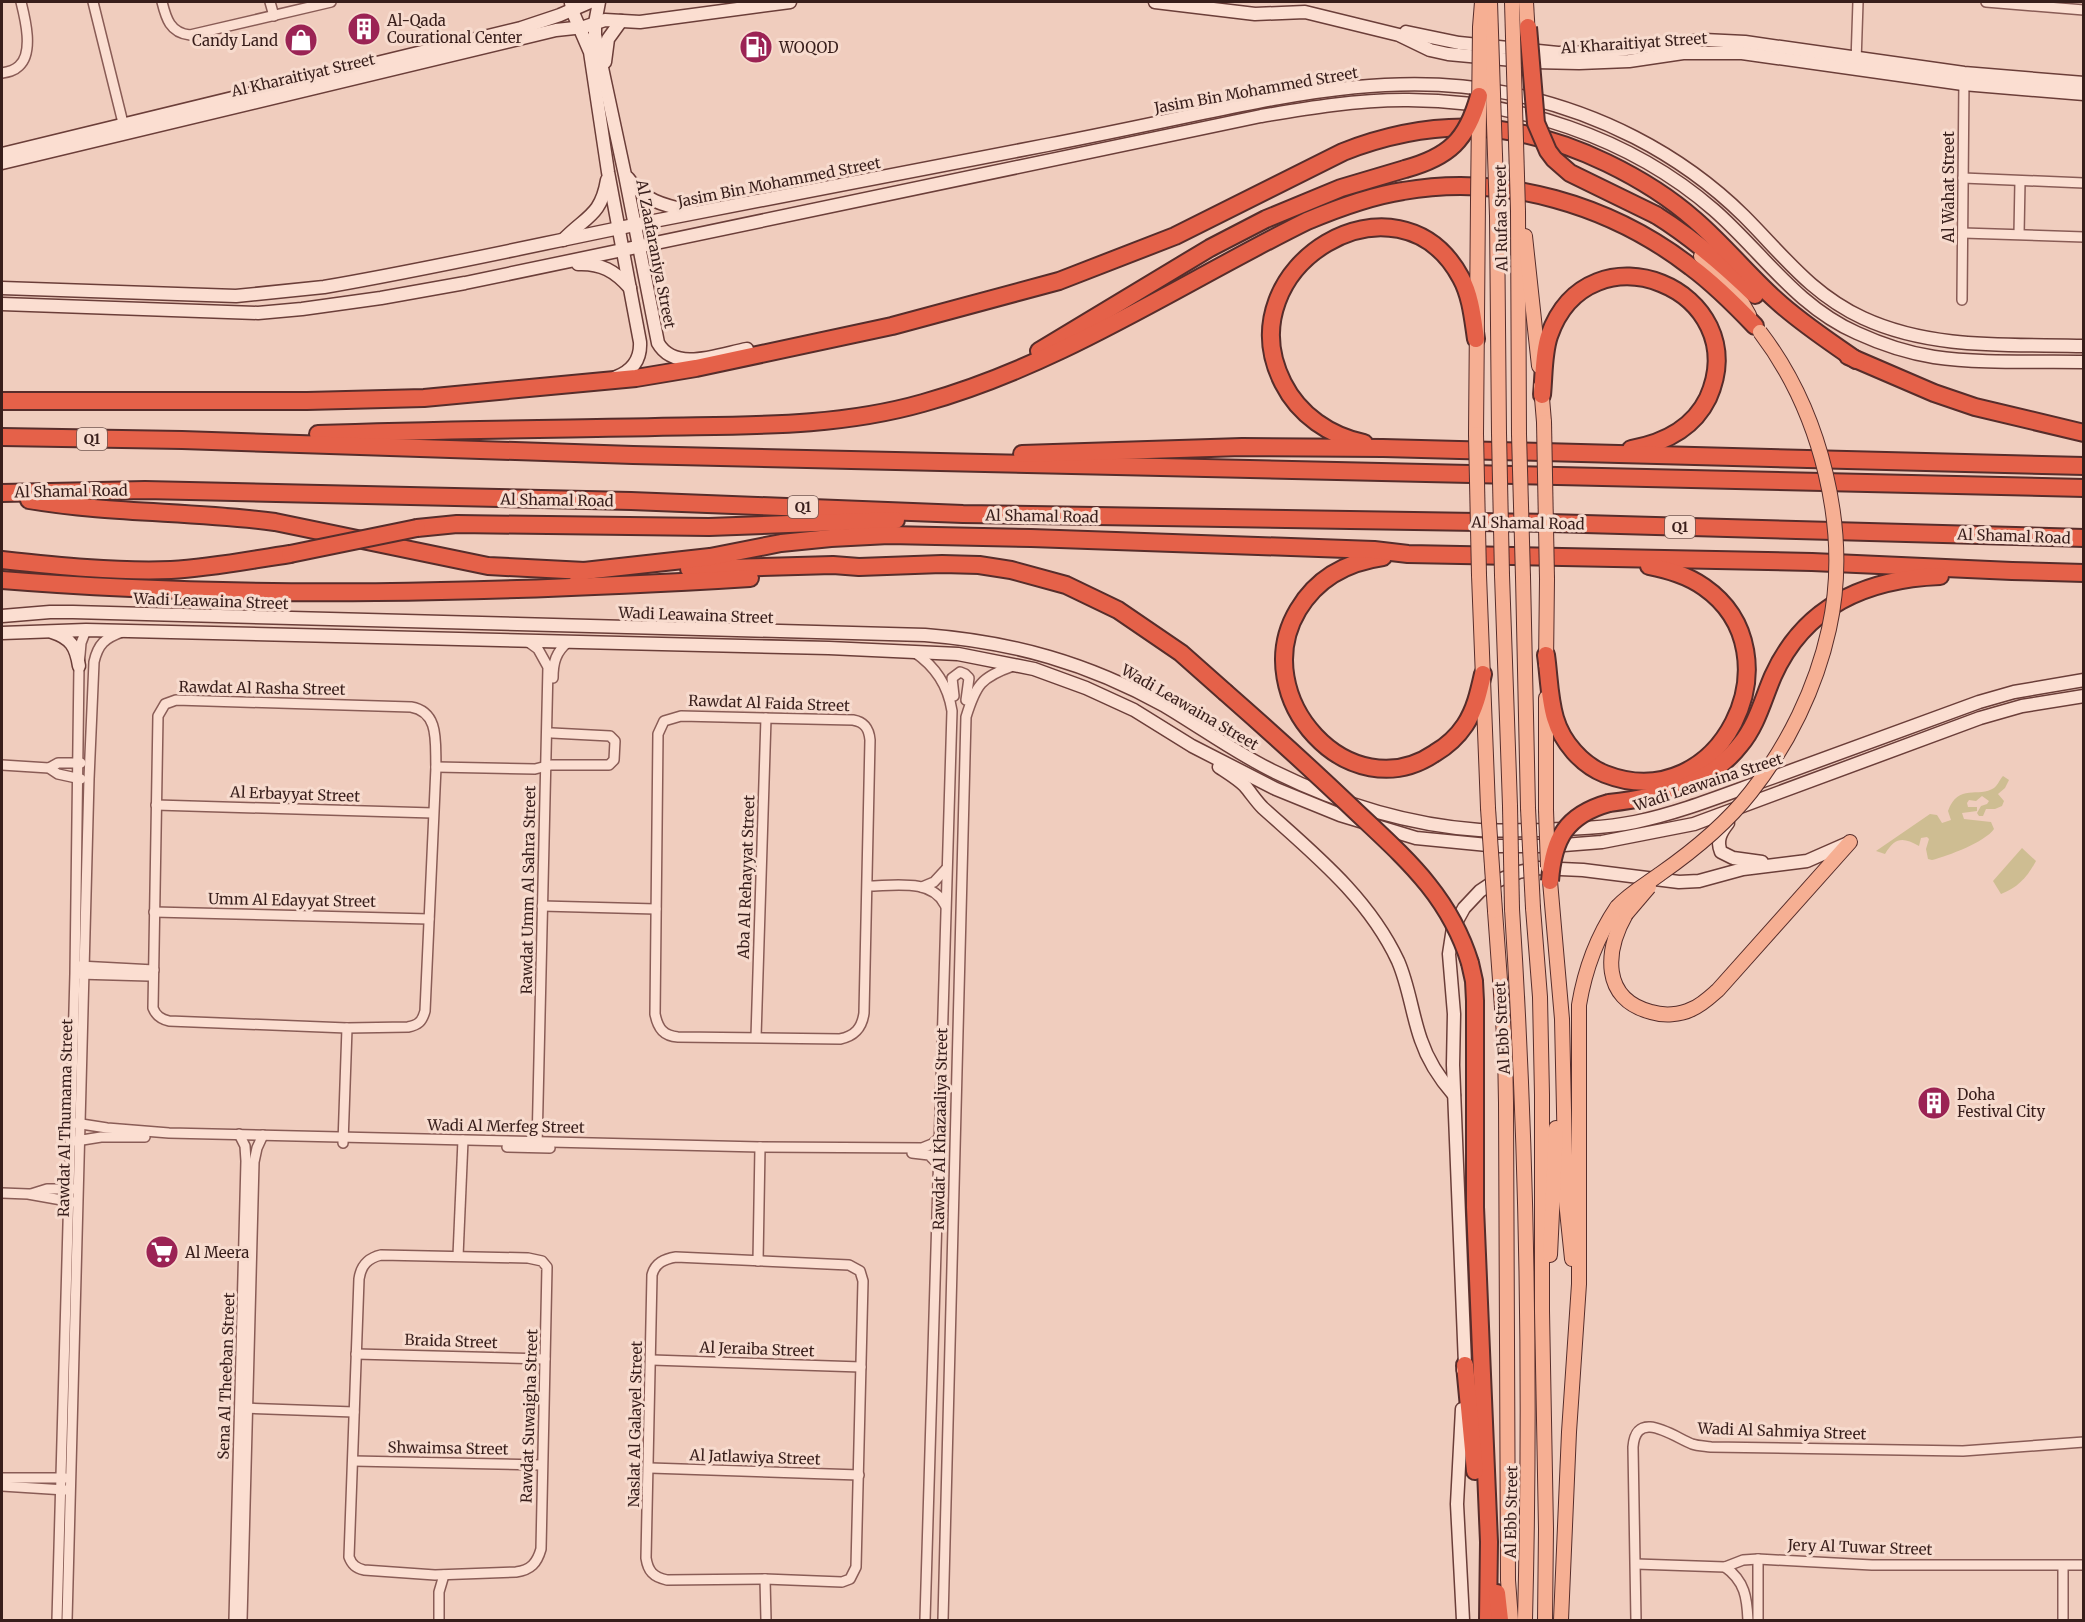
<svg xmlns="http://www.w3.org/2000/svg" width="2085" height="1622" font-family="Merriweather,serif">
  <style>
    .green { fill: #cebd92 }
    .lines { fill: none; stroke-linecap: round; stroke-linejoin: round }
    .street-casing { stroke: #895c56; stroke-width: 12 }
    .secondary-casing { stroke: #6b3e39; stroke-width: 15 }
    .primary-casing { stroke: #562d2b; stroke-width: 16 }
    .highway-casing { stroke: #562d2b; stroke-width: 20 }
    .street { stroke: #fbded1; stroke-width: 9 }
    .secondary { stroke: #fbded1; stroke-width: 12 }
    .primary { stroke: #f6af93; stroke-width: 14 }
    .highway { stroke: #e56149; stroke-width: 16 }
    .primary-bridge-casing { stroke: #562d2b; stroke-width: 16; stroke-linecap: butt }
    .highway-bridge-casing { stroke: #562d2b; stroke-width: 20; stroke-linecap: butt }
    .primary-bridge { stroke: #f6af93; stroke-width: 14 }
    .highway-bridge { stroke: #e56149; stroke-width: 16 }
    .labels { text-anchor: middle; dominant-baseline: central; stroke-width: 6; stroke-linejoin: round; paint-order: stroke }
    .shield { fill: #f7dbce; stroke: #715751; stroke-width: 1.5 }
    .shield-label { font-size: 14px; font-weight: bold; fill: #381e1b }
    .poi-label { font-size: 15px; fill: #381e1b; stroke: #f7dbce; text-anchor: start }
    .street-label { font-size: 15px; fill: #381e1b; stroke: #f7dbce }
  </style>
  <rect width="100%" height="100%" fill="#f0cdbe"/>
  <!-- green -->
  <g class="green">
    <path d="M2003,776L2009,780L2005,788L1998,794L2004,801L2002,806L1995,809H1986L1983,816H1979L1977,813L1981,806L1987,804L1989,801L1982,796L1976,801L1969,800L1967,803L1968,807H1977V811L1962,813L1964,819L1991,822L1994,829C1985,842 1948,856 1932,860L1928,859L1926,849L1929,839L1927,837L1921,838L1919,846C1903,837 1895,837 1885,854L1876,851L1930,814L1937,815L1942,823L1951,820L1948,811C1958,783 1979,798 1994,788C1998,785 2000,779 2003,776Z"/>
    <path d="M2022,848L2036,861C2028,876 2018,888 2001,894L1993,881Z"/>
  </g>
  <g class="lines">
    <defs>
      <g id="street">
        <path d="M93,2L125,131"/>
        <path d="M162,2C166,18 170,33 190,35L331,2"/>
        <path d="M270,2L274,16"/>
        <path d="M1986,2L2084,10"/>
        <path d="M1856,62L1858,2"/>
        <path d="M2,73C8,72 14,71 19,66C34,53 25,18 21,2"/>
        <path d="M1963,178L2084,183"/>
        <path d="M1963,233L2084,237"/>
        <path d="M2019,234L2020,181"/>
        <path d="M1962,300L1964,79"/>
        <path d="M527,641L538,649L548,667L537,1146"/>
        <path d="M914,652C935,666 948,685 952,711L925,1620"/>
        <path d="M553,678C553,662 556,652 568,642"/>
        <path d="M954,696L952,678L960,672L965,674L969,678L966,700"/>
        <path d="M176,700L411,707C440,712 435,743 436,767L425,1011C422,1022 418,1025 408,1027L347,1028L169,1021C161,1019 156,1016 153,1008L158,716L165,704Z"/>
        <path d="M681,716L853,720C865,722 869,729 870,740L864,1013C862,1028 855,1036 840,1039L678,1037C664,1036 658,1029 655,1014L658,734L664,721Z"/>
        <path d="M2,765L49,768L58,774L81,779"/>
        <path d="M436,767L535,769L551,765H609L614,760L615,741L610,736L552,733"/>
        <path d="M49,768L58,763H81"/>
        <path d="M156,805L433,813"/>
        <path d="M868,886C893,886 932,878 945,905"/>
        <path d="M922,887L934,882L946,869"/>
        <path d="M542,906L656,909"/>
        <path d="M154,912L429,919"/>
        <path d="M79,966L154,970"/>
        <path d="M78,974L149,976"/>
        <path d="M756,1037L766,718"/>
        <path d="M75,1123L107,1128L169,1133L760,1147L922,1148L932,1144L939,1138"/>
        <path d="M76,1141L101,1137H145"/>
        <path d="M343,1143L347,1028"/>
        <path d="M507,1147L550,1148"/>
        <path d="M912,1153L929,1155L937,1163"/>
        <path d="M2,1193L28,1194L73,1202"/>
        <path d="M31,1194L47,1189H73"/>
        <path d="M381,1255L528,1258L542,1261L547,1267L541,1549C537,1563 531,1570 516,1572L435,1575L364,1570C356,1568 352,1565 349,1557L359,1279C361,1265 368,1258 381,1255Z"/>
        <path d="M458,1256L463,1140"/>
        <path d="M676,1257L849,1265L860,1271L863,1281L856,1567L850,1579L842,1582L765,1579L667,1580C653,1577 648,1571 646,1558L652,1275C655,1263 664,1259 676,1257Z"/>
        <path d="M758,1261L760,1147"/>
        <path d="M356,1354L545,1359"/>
        <path d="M652,1360L861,1367"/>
        <path d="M243,1408L354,1412"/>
        <path d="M353,1461L542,1465"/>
        <path d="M650,1468L859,1475"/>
        <path d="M2,1478H65"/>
        <path d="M2,1486L65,1490"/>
        <path d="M1636,1564L1725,1567L1743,1560L1758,1559L1872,1565H2084"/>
        <path d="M1725,1567C1745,1581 1747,1598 1748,1620"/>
        <path d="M765,1579L766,1620"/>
        <path d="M57,1620L75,974L79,666L81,643L86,630"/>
        <path d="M67,1620L89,779L94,662C98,644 105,638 122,632"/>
        <path d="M234,1620L246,1161L245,1146L239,1134"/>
        <path d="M242,1620L254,1162L257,1148L263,1135"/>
        <path d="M439,1620V1592L444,1575"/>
        <path d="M943,1620L966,717C976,685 981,677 1013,666"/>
        <path d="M1636,1620L1633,1447C1636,1408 1674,1437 1692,1444C1698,1446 1704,1446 1711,1447L1963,1451L2084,1442"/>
        <path d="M1758,1620V1559"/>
        <path d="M2063,1620V1566"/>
      </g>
      <g id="secondary">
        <path d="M599,2L595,23V35L625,175L658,343C675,373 720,354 747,349"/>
        <path d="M1155,2L1255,14L1305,12L1399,35L1430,50L1448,54L1534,62L1579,63L1629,61L1683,53H1742L1963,84L2084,94"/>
        <path d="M571,3L574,15L590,52L608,172L640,342C641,360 632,371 616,377"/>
        <path d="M1406,32L1459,43L1558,53L1600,52L1704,40L1745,42L1964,73L2084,83"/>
        <path d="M605,62L608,39L621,21"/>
        <path d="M2,154L521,28L560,15L590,2"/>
        <path d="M2,163L556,30L584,27L605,20L640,22L790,2"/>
        <path d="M628,178C644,202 667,206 693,212"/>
        <path d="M563,240C586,216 601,216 607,180"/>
        <path d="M578,264C601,263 615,271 630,288"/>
        <path d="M2,288L236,296L324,287C435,268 544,243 654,221C785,196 916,171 1047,145C1099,135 1151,124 1203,113C1304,92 1404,72 1507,93C1596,111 1679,152 1744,216C1783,255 1811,294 1863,318C1932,350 2009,344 2084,346"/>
        <path d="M2,304L258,313L302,309L381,298L465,283L1261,116C1308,108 1356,100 1404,100C1514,99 1630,137 1714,210C1762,252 1796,306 1857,333C1881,344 1908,353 1934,357C1981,364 2036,361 2084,362"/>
        <path d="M2,616L50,612H73L925,635C1013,642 1088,663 1165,706C1202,728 1236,753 1275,772C1338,803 1409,825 1479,830C1499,831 1520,830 1541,830C1572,829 1604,828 1635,822C1683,812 1728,793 1774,777C1842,752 1910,727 1979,702L2014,692L2084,680"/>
        <path d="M52,632C71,638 76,647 79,666"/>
        <path d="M2,633L86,630L829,648L958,654L1034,669L1086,688L1134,710L1192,746L1276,789L1340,815L1416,838L1498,846H1551L1602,842L1694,824L1980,718L2022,706L2084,696"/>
        <path d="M1219,767C1228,773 1238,779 1245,786C1251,793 1256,801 1263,808C1314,854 1368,897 1398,961C1409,986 1412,1015 1421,1040C1428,1061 1440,1079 1454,1095"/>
        <path d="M1728,823C1721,832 1716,840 1721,852L1733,858L1762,862"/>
        <path d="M1463,1370L1465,1365L1453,1065L1454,1014L1449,954L1453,928L1464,908L1480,891L1492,883L1519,872L1538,868L1583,870L1679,882L1699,881L1743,869L1807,861L1848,843"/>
        <path d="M1462,1409L1457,1504L1463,1620"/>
      </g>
      <g id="primary">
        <path d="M1518,211L1519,434"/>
        <path d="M1497,216L1499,433"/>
        <path d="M1525,236L1539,366"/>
        <path d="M1701,256L1737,294L1749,315"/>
        <path d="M1541,386L1544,422"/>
        <path d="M1476,434L1478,201"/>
        <path d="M1479,575L1488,808"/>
        <path d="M1502,575L1510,806"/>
        <path d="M1523,577L1528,808"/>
        <path d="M1546,664L1547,579"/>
        <path d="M1546,810V698"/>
        <path d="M1550,881L1562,1019L1566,1201L1572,1259"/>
        <path d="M1533,908L1540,997L1542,1095V1311L1546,1529L1545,1620"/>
        <path d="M1512,909C1527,1146 1531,1383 1525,1620"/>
        <path d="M1495,911L1505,1049L1506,1103L1508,1580L1511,1620"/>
        <path d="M1626,914C1605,951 1601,999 1651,1012C1664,1016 1680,1015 1692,1009C1702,1005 1710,997 1718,990L1850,842"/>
        <path d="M1550,1255L1556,1128"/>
        <path d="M1561,1620L1569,1432L1579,1284V1005C1585,969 1596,938 1617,907"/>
      </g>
      <g id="highway">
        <path d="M1656,215C1693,238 1724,265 1755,295"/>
        <path d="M1039,351L1210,248L1266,219L1341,188L1405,169"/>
        <path d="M1848,356L1934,393L1975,407L2084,433"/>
        <path d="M1542,395C1544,375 1543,354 1549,336C1589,221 1756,290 1708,398C1693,429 1664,443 1631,449"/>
        <path d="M2,401H307L424,398L636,378L696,368L892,326L1059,281L1175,236L1343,152C1435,116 1518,120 1607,163C1638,178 1669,197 1695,220C1724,245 1748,275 1776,300C1801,323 1829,341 1856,360"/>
        <path d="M318,434C430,430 543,429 655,427C746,425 835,428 923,403C1060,365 1181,283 1307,221C1338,208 1370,196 1403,191C1504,173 1611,205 1691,267C1714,284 1735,305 1755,326"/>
        <path d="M2,437L182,440L633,455L2084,488"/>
        <path d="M1364,443C1330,436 1299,415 1283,383C1224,266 1399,162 1461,278C1471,296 1473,319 1476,339"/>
        <path d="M1022,454L1242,447L1383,448L2084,466"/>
        <path d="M2,493L145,490L631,501L963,514L1549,523L2084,538"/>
        <path d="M29,500C110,514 194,511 275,522L488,566L585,571"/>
        <path d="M417,528L457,524L709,527L896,520"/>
        <path d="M1383,557C1347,562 1317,578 1298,610C1246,697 1350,811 1435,753C1447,746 1457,737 1465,725C1475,710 1479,692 1483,674"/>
        <path d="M2,560C58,566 115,572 171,570C211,568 250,560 290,554"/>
        <path d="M689,569L833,565L859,567L942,564L979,565L1011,570L1066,585L1118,610L1181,653L1225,692"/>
        <path d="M575,572L710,557L781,543L831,538L889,535L1031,538L1374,550L1408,554L1812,562L2012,571L2084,573"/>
        <path d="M2,580C250,600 501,593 750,578"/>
        <path d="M1546,655C1549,676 1549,698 1555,718C1562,742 1582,765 1605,774C1720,819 1800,654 1704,587C1687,575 1668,570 1649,566"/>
        <path d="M1609,803C1659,797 1706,788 1740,745C1757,725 1763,699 1773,676C1805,605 1867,579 1940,576"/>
        <path d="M1470,963L1474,981L1475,1001V1207L1489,1542L1488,1620"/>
        <path d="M1465,1365L1475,1471"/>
        <path d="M1497,1593L1500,1620"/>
      </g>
    </defs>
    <!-- street casing -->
    <use href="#street" class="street-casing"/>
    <!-- secondary casing -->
    <use href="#secondary" class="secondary-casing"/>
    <!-- primary casing -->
    <use href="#primary" class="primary-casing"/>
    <!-- highway casing -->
    <use href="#highway" class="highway-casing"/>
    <!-- street -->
    <use href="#street" class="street"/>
    <!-- secondary -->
    <use href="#secondary" class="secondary"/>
    <!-- primary -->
    <use href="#primary" class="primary"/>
    <!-- highway -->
    <use href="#highway" class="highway"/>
    <defs>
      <g id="primary-bridge">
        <path d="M1490,2L1497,216"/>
        <path d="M1512,2L1518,211"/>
        <path d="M1526,2L1528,37"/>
        <path d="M1478,201L1480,27L1482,2"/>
        <path d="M1544,422L1547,579"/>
        <path d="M1499,433L1502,575"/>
        <path d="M1476,434L1479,575"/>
        <path d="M1519,434L1523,577"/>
        <path d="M1510,806L1512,909"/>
        <path d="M1488,808L1495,911"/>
        <path d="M1528,808L1533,908"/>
        <path d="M1546,810L1548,867"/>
        <path d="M1617,907C1630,893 1645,885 1660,874C1693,851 1726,824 1751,792C1788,745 1816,688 1829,629C1851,530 1821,412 1760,332"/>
        <path d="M1626,914L1649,887"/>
      </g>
      <g id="highway-bridge">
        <path d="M1528,27L1536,123L1548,151L1554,159L1570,173L1656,215"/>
        <path d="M1405,169C1449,157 1467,140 1479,96"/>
        <path d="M290,554L417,528"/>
        <path d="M1225,692C1266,728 1307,765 1347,803C1399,853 1448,891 1470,963"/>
        <path d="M1550,881C1553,839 1566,815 1609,803"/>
      </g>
    </defs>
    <!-- primary-bridge casing -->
    <use href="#primary-bridge" class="primary-bridge-casing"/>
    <!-- highway-bridge casing -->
    <use href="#highway-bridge" class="highway-bridge-casing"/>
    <!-- primary-bridge -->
    <use href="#primary-bridge" class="primary-bridge"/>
    <!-- highway-bridge -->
    <use href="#highway-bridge" class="highway-bridge"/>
  </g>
  <!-- icons -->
  <defs>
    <symbol id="building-disc" viewBox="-11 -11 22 22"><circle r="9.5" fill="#9b2354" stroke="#f7dbce"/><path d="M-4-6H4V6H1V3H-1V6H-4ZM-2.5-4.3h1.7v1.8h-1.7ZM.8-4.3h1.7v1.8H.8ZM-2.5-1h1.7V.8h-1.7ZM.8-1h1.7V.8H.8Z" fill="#fff"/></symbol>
    <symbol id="shop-disc" viewBox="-11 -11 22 22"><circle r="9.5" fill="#9b2354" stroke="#f7dbce"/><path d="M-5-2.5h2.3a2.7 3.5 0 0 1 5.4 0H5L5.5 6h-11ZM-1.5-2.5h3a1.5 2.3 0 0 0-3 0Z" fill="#fff"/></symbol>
    <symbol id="fuel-disc" viewBox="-11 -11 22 22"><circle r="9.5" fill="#9b2354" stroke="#f7dbce"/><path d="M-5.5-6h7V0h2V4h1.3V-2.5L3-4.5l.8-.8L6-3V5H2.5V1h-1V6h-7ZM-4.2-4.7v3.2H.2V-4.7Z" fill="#fff"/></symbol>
    <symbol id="supermarket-disc" viewBox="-11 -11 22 22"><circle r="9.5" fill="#9b2354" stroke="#f7dbce"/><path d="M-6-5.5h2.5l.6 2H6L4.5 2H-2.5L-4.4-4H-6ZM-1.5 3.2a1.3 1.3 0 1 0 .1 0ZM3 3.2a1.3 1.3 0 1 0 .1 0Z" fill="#fff"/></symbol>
  </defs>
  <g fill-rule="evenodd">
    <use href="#building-disc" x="345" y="10" width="38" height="38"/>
    <use href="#shop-disc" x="282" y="21" width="38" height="38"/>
    <use href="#fuel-disc" x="737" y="28" width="38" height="38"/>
    <use href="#building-disc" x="1915" y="1084" width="38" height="38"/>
    <use href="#supermarket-disc" x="143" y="1233" width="38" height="38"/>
  </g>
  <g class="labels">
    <!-- shield labels -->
    <g class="shield">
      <rect x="77" y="428" width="30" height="22" rx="4.5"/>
      <rect x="788" y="496" width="30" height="22" rx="4.5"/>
      <rect x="1665" y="516" width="30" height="22" rx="4.5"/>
    </g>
    <g class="shield-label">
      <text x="92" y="439">Q1</text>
      <text x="803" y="507">Q1</text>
      <text x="1680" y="527">Q1</text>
    </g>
    <!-- poi labels -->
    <g class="poi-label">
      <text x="387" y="20">Al-Qada<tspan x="387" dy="17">Courational Center</tspan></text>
      <text x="278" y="40" text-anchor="end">Candy Land</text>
      <text x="779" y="47">WOQOD</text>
      <text x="1957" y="1094">Doha<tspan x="1957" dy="17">Festival City</tspan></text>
      <text x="185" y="1252">Al Meera</text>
    </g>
    <!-- street labels -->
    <g class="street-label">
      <text transform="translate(1634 43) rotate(-4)">Al Kharaitiyat Street</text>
      <text transform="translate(303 75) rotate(-13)">Al Kharaitiyat Street</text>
      <text transform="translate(1256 90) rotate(-10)">Jasim Bin Mohammed Street</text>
      <text transform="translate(779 182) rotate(-11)">Jasim Bin Mohammed Street</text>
      <text transform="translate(1948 187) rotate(-90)">Al Wahat Street</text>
      <text transform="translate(1501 218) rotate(-91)">Al Rufaa Street</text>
      <text transform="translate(656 254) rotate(79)">Al Zaafaraniya Street</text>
      <text transform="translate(71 491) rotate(-1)">Al Shamal Road</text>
      <text transform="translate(557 500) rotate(1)">Al Shamal Road</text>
      <text transform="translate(1042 516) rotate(1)">Al Shamal Road</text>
      <text transform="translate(1528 523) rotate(1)">Al Shamal Road</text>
      <text transform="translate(2014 536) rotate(2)">Al Shamal Road</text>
      <text transform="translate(211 601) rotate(2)">Wadi Leawaina Street</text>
      <text transform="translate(696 615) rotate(2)">Wadi Leawaina Street</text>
      <text transform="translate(262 688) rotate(1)">Rawdat Al Rasha Street</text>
      <text transform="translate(769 703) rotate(2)">Rawdat Al Faida Street</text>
      <text transform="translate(1190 707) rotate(30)">Wadi Leawaina Street</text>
      <text transform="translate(1708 782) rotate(-18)">Wadi Leawaina Street</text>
      <text transform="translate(295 794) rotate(2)">Al Erbayyat Street</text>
      <text transform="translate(746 877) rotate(-88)">Aba Al Rehayyat Street</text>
      <text transform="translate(528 890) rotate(-89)">Rawdat Umm Al Sahra Street</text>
      <text transform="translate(292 900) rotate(1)">Umm Al Edayyat Street</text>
      <text transform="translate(1502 1028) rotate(-93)">Al Ebb Street</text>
      <text transform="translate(65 1118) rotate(-89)">Rawdat Al Thumama Street</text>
      <text transform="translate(506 1126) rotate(1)">Wadi Al Merfeg Street</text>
      <text transform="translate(940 1129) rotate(-89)">Rawdat Al Khazaaliya Street</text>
      <text transform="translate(451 1341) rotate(2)">Braida Street</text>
      <text transform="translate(757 1349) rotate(2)">Al Jeraiba Street</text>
      <text transform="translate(226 1376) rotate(-88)">Sena Al Theeban Street</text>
      <text transform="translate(529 1416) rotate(-88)">Rawdat Suwaigha Street</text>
      <text transform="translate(635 1424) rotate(-89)">Naslat Al Galayel Street</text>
      <text transform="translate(1782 1431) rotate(2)">Wadi Al Sahmiya Street</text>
      <text transform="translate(448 1448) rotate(1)">Shwaimsa Street</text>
      <text transform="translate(755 1457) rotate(2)">Al Jatlawiya Street</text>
      <text transform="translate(1511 1512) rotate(-89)">Al Ebb Street</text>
      <text transform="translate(1860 1547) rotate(2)">Jery Al Tuwar Street</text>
    </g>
  </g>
  <!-- border -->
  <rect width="2085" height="1622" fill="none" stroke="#381e1b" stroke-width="6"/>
</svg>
